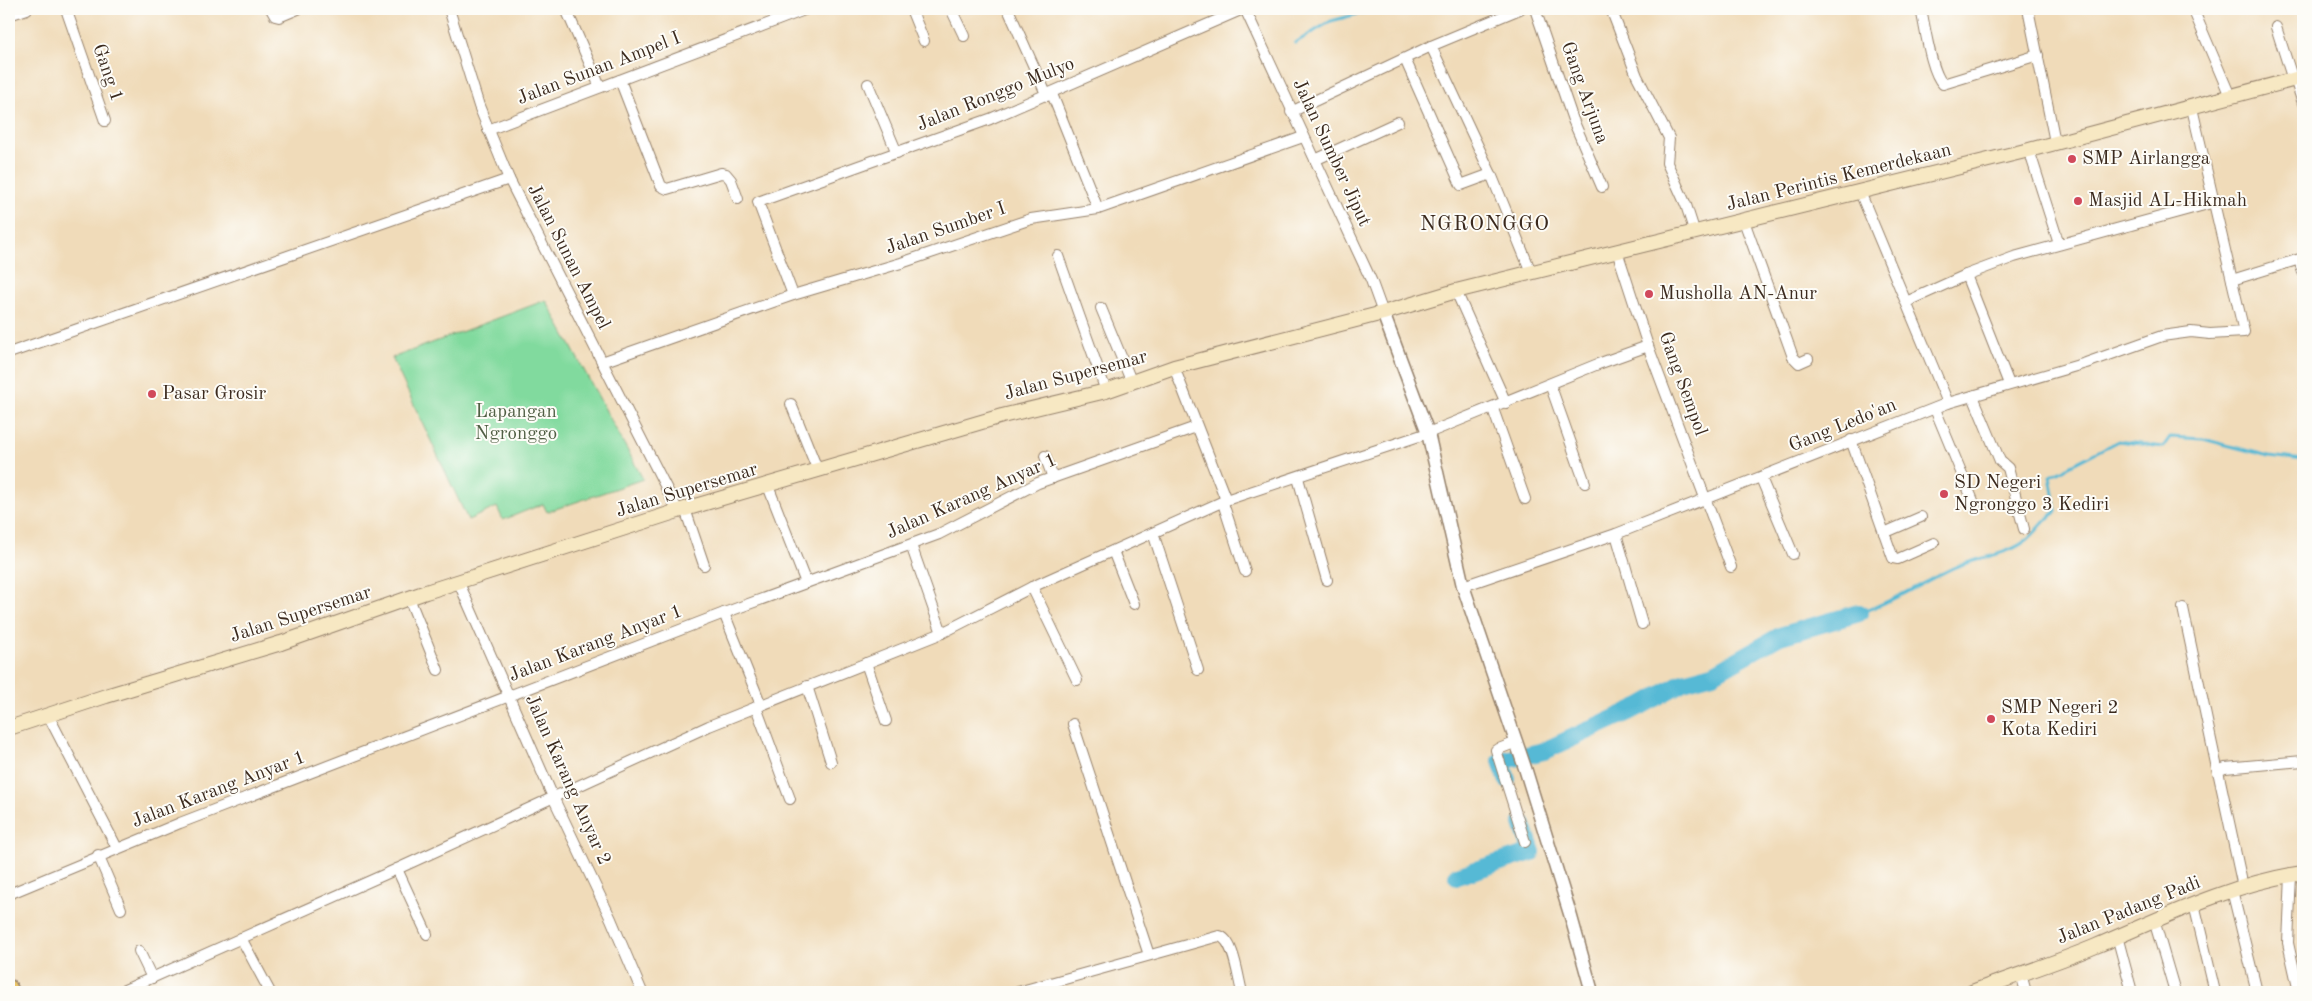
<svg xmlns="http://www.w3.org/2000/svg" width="2312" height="1001" font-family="'Old Standard TT',serif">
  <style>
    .green { fill: #81da9e; stroke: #5e825e }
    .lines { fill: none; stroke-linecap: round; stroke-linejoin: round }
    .stream { stroke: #56b9d5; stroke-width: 3 }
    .river { stroke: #56b9d5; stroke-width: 18 }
    .minor-casing { stroke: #96826c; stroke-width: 12 }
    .tertiary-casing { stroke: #96826c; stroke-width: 15 }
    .secondary-casing { stroke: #96826c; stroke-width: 16 }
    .primary-casing { stroke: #96826c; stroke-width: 19 }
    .minor { stroke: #fff; stroke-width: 10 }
    .tertiary { stroke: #fff; stroke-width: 12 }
    .secondary { stroke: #f7e8c3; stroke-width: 14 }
    .primary { stroke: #ecc669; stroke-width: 16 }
    .poi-dot { fill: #d1495b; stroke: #fdfcf7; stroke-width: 2 }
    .labels { text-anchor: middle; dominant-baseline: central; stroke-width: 4; stroke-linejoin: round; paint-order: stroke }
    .street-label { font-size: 19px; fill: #3b2a1e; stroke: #fdfcf7 }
    .poi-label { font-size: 19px; fill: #3b2a1e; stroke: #fdfcf7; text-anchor: start }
    .park-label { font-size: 19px; fill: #505f44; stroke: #fdfcf7 }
    .quarter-label { font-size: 21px; letter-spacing: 1px; fill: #3b2a1e; stroke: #fdfcf7 }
  </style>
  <rect width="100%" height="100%" fill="#fdfcf7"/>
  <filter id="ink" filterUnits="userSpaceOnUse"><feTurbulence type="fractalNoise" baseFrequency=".02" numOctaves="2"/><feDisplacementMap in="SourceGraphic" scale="10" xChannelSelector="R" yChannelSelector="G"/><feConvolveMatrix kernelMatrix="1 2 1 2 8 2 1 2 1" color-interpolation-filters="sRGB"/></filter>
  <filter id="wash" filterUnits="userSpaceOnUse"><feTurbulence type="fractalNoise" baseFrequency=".0096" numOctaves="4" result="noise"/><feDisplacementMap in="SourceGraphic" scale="20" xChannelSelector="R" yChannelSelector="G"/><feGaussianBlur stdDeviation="1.12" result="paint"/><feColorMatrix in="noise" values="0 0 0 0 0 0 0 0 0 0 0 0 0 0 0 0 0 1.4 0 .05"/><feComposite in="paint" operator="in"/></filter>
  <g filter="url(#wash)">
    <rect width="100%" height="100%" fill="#f0dbb9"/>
    <!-- green -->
    <path class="green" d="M546,300L643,479L547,512L543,504L503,520L497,507L468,520L392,358Z"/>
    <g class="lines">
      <!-- stream -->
      <g class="stream">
        <path d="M1295,43L1331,21L1377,9"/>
        <path d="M1859,613C1893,602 1921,583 1953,568C1977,557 2008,556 2028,539C2039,530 2044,519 2056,512L2050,476L2118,441L2163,447L2170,437L2203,439L2269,456L2303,460"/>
      </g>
      <!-- river -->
      <g class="river">
        <path d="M1507,779L1501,761L1544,751L1641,706L1683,682L1713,674L1780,636L1859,613"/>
        <path d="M1457,876L1532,852L1522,823"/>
      </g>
    </g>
  </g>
  <g filter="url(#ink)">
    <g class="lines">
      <defs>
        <g id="minor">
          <path d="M66,9L105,121"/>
          <path d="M271,9L275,16L279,17L298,9"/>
          <path d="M449,9L479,106L509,179L678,511"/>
          <path d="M566,9L600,87"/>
          <path d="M911,9L924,41"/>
          <path d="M951,9L964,36"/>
          <path d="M1008,9L1047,96"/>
          <path d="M1245,9L1371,280L1383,313"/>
          <path d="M1535,9L1573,120L1602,187"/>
          <path d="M1611,9L1637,76L1669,138L1667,163L1686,205L1695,233"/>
          <path d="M1921,9C1925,26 1931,73 1943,84L2038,55"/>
          <path d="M2028,9L2055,142"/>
          <path d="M2193,9L2230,96"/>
          <path d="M9,15L27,9"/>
          <path d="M2276,27L2293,80"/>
          <path d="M1431,46L1491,174L1531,272"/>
          <path d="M1405,59L1461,185L1491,174"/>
          <path d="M2295,79L2303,103"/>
          <path d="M620,80L661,186L667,189L721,173L726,174L731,180L738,199"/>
          <path d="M868,84L897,153"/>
          <path d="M1052,94L1098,209"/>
          <path d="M1291,112L1431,46L1520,9"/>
          <path d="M488,130L807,9"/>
          <path d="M2029,150L2059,244"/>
          <path d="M1315,160L1398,122"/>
          <path d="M1860,192L1948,403"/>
          <path d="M1744,221L1793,357L1799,363L1808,359"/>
          <path d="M1617,251L1648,346L1731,567"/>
          <path d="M1058,256L1106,391"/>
          <path d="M2299,260L2303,272"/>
          <path d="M1966,275L2009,384"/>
          <path d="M2232,280L2303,258"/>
          <path d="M1456,291L1506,403"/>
          <path d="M793,295L758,202L990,119L1243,9"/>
          <path d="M1906,302L1966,275L2014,257L2215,202"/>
          <path d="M1101,308L1132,383"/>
          <path d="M9,353L509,179"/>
          <path d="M602,362L793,295L901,263L1031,219L1098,209L1303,137"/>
          <path d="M1174,367L1226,500"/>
          <path d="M1550,384L1585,483"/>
          <path d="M1973,396L2000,461L2008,468L2024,529"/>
          <path d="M791,404L818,471"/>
          <path d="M1493,409L1525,499"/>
          <path d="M1935,409L1976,508"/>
          <path d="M1851,440L1893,558L1898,559L1934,543"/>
          <path d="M1045,456L1053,478"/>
          <path d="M1298,478L1327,580"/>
          <path d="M1761,478L1793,554"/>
          <path d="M768,486L806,583"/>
          <path d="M1223,503L1245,571"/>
          <path d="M685,509L704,565"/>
          <path d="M1153,533L1198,670"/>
          <path d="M1884,533L1921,517"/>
          <path d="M1616,534L1642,624"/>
          <path d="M911,545L942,633"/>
          <path d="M1113,551L1134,604"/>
          <path d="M459,583L553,797L611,919L642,992"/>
          <path d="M1463,586L1616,534L1948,403L2086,363L2162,336L2191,332L2210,334L2244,332L2192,108"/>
          <path d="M1032,587L1077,680"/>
          <path d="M409,598L438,670"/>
          <path d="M2183,608L2218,773"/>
          <path d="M724,613L761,705"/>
          <path d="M866,663L886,721"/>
          <path d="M807,686L831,762"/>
          <path d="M756,707L790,799"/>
          <path d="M48,715L117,848"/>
          <path d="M1073,724L1149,955"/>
          <path d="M1517,742L1496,750L1525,842"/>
          <path d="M98,855L121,909"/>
          <path d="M397,869L427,934"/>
          <path d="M2291,875L2288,943L2299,992"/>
          <path d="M2243,887L2218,771L2225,768L2303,761"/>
          <path d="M2232,890L2257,992"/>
          <path d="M9,894L180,823L724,613L939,534L1038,483L1196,427"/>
          <path d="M2194,904L2215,992"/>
          <path d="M2154,920L2175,992"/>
          <path d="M2117,936L2132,992"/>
          <path d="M241,938L270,992"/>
          <path d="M139,951L152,978"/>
          <path d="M2021,974L2026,992"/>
          <path d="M120,992L397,869L709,726L942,633L1032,587L1226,500L1428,433L1598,364L1648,346"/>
          <path d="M1018,992L1219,936C1234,939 1238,978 1242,992"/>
        </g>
        <path id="tertiary" d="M1383,313L1428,433L1463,586L1525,768L1571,917L1592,992"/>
        <g id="secondary">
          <path d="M9,728L106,696L281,643L426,592L678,511L1002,416L1106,391L1174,367L1383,313L1456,291L2029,150L2303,77"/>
          <path d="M1972,992C2013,976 2056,963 2096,946C2164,917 2230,884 2303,873"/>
        </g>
        <path id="primary" d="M9,988L11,992"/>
      </defs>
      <!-- minor casing -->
      <use href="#minor" class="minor-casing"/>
      <!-- tertiary casing -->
      <use href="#tertiary" class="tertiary-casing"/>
      <!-- secondary casing -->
      <use href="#secondary" class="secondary-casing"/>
      <!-- primary casing -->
      <use href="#primary" class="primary-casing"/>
      <!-- minor -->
      <use href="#minor" class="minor"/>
      <!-- tertiary -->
      <use href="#tertiary" class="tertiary"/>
      <!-- secondary -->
      <use href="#secondary" class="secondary"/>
      <!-- primary -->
      <use href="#primary" class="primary"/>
    </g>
  </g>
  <!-- markers -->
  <g class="poi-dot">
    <circle cx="2072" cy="159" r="5"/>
    <circle cx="2078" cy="201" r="5"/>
    <circle cx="1649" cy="294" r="5"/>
    <circle cx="152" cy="394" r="5"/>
    <circle cx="1944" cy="494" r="5"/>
    <circle cx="1991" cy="719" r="5"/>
  </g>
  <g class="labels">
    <!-- street labels -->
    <g class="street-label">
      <text transform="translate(599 69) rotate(-21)">Jalan Sunan Ampel I</text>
      <text transform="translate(107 73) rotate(71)">Gang 1</text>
      <text transform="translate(1584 93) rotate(70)">Gang Arjuna</text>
      <text transform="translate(996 95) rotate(-22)">Jalan Ronggo Mulyo</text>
      <text transform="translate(1331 153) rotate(65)">Jalan Sumber Jiput</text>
      <text transform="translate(1839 178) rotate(-14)">Jalan Perintis Kemerdekaan</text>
      <text transform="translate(946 229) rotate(-19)">Jalan Sumber I</text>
      <text transform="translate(568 257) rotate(63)">Jalan Sunan Ampel</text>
      <text transform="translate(1076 376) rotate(-15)">Jalan Supersemar</text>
      <text transform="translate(1682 384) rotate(70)">Gang Sempol</text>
      <text transform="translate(1843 426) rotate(-22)">Gang Ledo'an</text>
      <text transform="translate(687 491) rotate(-17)">Jalan Supersemar</text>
      <text transform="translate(972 497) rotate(-24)">Jalan Karang Anyar 1</text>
      <text transform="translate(301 615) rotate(-18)">Jalan Supersemar</text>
      <text transform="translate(596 644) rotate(-21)">Jalan Karang Anyar 1</text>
      <text transform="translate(567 780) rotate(66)">Jalan Karang Anyar 2</text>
      <text transform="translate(219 790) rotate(-21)">Jalan Karang Anyar 1</text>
      <text transform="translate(2129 911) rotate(-22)">Jalan Padang Padi</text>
    </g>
    <!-- poi labels -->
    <g class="poi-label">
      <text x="2082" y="159">SMP Airlangga</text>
      <text x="2088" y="201">Masjid AL-Hikmah</text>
      <text x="1659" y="294">Musholla AN-Anur</text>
      <text x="162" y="394">Pasar Grosir</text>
      <text x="1954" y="483">SD Negeri<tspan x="1954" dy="22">Ngronggo 3 Kediri</tspan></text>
      <text x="2001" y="708">SMP Negeri 2<tspan x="2001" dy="22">Kota Kediri</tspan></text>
    </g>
    <!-- park labels -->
    <g class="park-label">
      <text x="516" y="412">Lapangan<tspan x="516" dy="22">Ngronggo</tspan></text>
    </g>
    <!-- quarter labels -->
    <g class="quarter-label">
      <text x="1485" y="224">NGRONGGO</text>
    </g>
  </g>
  <!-- margin -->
  <rect width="2312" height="1001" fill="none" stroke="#fdfcf7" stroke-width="30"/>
</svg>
